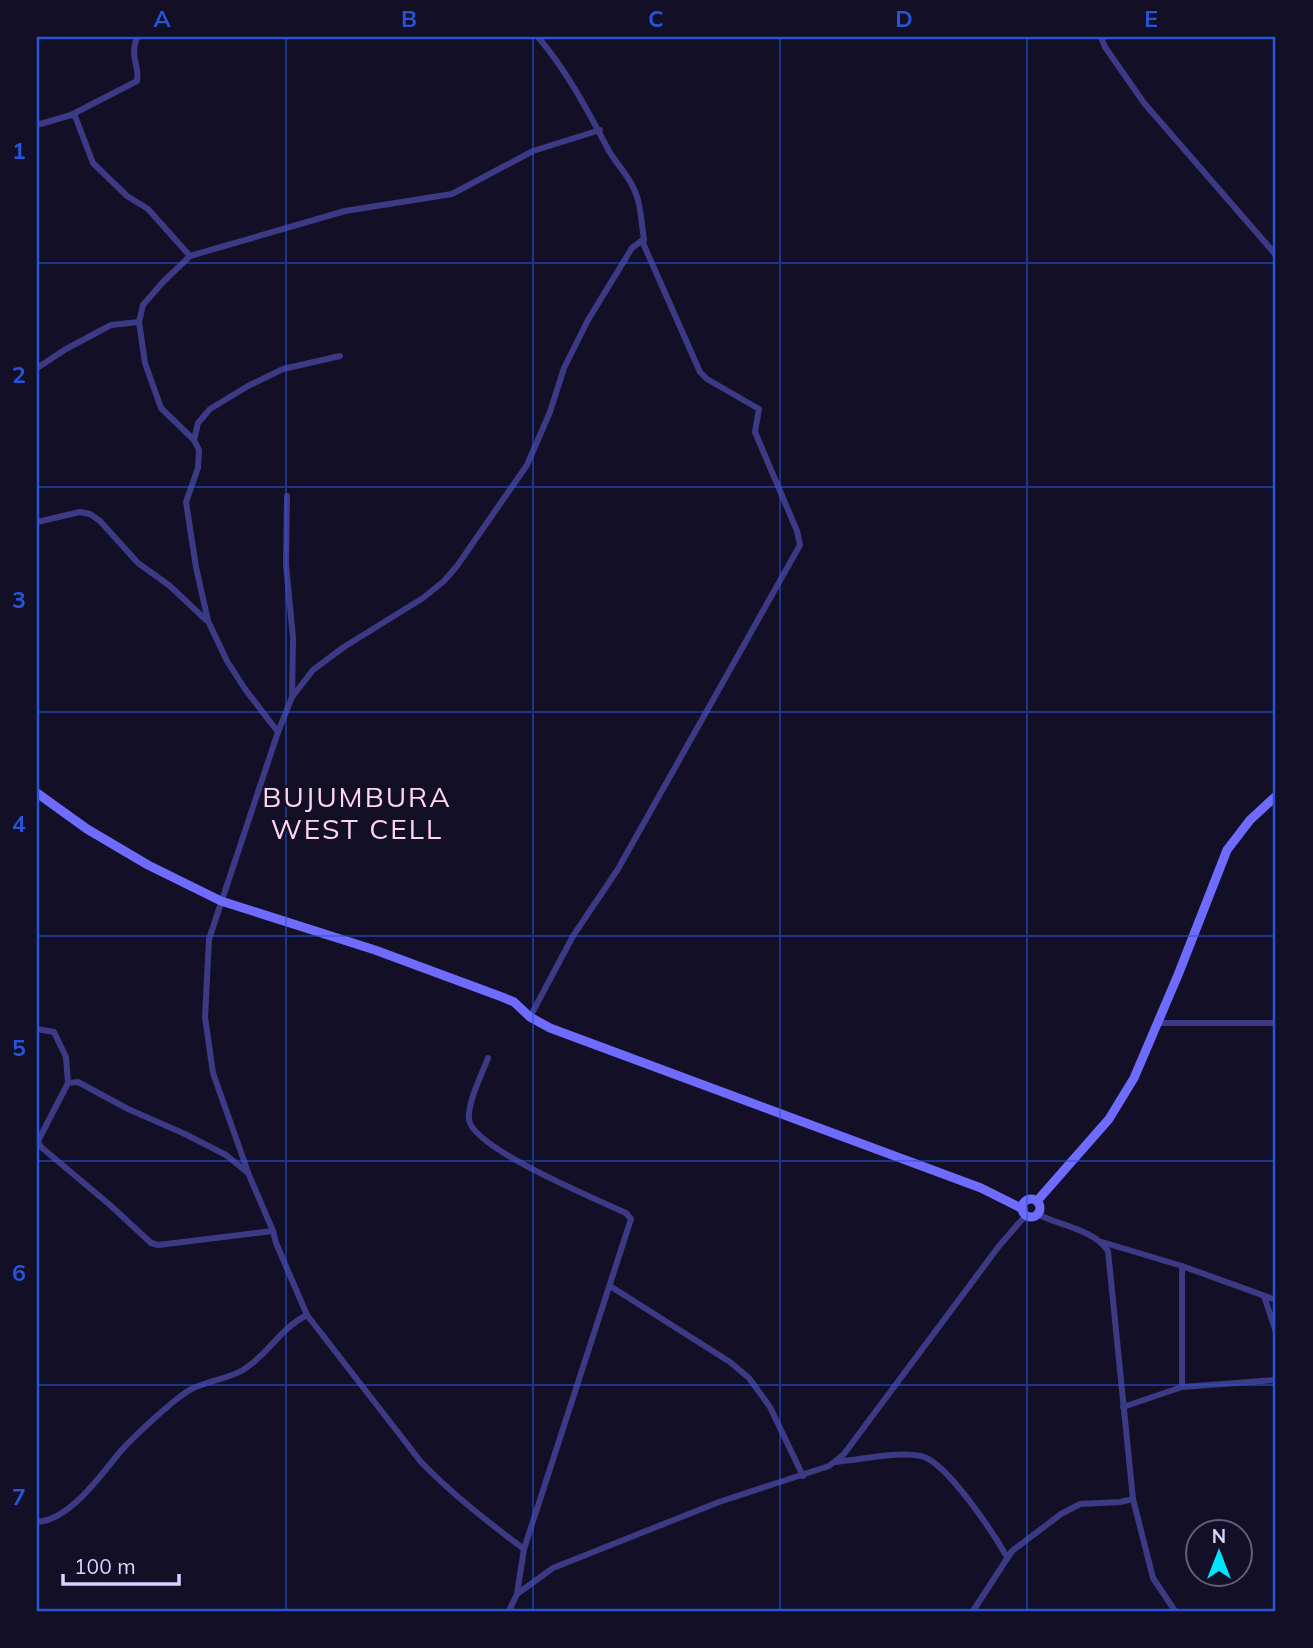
<svg xmlns="http://www.w3.org/2000/svg" width="1313" height="1648" font-family="Mulish,sans-serif">
  <style>
    .lines { fill: none; stroke-linecap: round; stroke-linejoin: round }
    .street { stroke: #3d3a85; stroke-width: 6 }
    .secondary { stroke: #6f6bff; stroke-width: 9 }
    .grid { fill: none; stroke: #2655da; stroke-width: 2; stroke-opacity: 0.55 }
    .labels { text-anchor: middle; dominant-baseline: central; stroke-width: 5; stroke-linejoin: round; paint-order: stroke }
    .quarter-label { font-size: 28px; letter-spacing: 2px; fill: #ffd6f0; stroke: #130f26 }
    .neatline { fill: none; stroke: #2655da; stroke-width: 2.5 }
    .grid-label { font-size: 23px; text-anchor: middle; font-weight: bold; fill: #2655da }
  </style>
  <rect width="100%" height="100%" fill="#130f26"/>
  <g class="lines">
    <!-- street -->
    <g class="street">
      <path d="M1101,37L1105,47L1144,103L1276,255"/>
      <path d="M71,115L75,116L93,163L127,196L148,209L190,256"/>
      <path d="M37,125L71,115L137,81C140,64 129,59 137,37"/>
      <path d="M37,368L66,349L111,325L139,322"/>
      <path d="M194,440L161,408L145,363L139,322L143,305L162,283L190,256L345,211L452,194L533,151L600,130"/>
      <path d="M287,496L286,564L293,638L292,697"/>
      <path d="M37,522L80,512L90,514L100,521L138,563L170,586L206,620"/>
      <path d="M278,732L245,689L227,661L208,621L196,567L186,502L198,468L199,450L194,440L198,423L210,409L248,386L283,369L340,356"/>
      <path d="M530,1017L573,936L618,869L800,545L797,531L755,432L759,409L707,379L700,372L643,243L644,240"/>
      <path d="M1159,1023H1276"/>
      <path d="M37,1029L54,1032L66,1057L68,1083"/>
      <path d="M488,1058C482,1074 467,1103 469,1120C474,1149 598,1200 626,1213L631,1219L524,1549L517,1594"/>
      <path d="M248,1173L226,1155L185,1134L128,1109L78,1082L68,1083L38,1141L41,1147L110,1205L151,1243L158,1245L273,1231"/>
      <path d="M1102,1242L1182,1266L1276,1300"/>
      <path d="M1182,1266V1387"/>
      <path d="M610,1286L730,1362L749,1378L770,1407L803,1476"/>
      <path d="M1264,1296L1276,1332"/>
      <path d="M1123,1407L1182,1387L1276,1380"/>
      <path d="M835,1462C860,1460 897,1451 921,1456C946,1461 994,1534 1007,1557"/>
      <path d="M1133,1499L1153,1578L1175,1611"/>
      <path d="M37,1522C70,1520 100,1476 120,1452C132,1438 172,1401 188,1391C204,1381 226,1380 243,1370C268,1355 280,1328 307,1315"/>
      <path d="M524,1549C488,1522 453,1495 421,1462L307,1315L276,1243L273,1231L249,1175L213,1073L205,1017L209,939L278,732L292,697L313,670L344,647L423,598L444,581L457,566L527,465L550,412L564,368L588,320L632,248L644,239C641,222 641,202 633,187C627,174 616,163 609,151C588,111 567,71 538,37"/>
      <path d="M509,1611L517,1594L553,1568L719,1502L829,1466L844,1454L999,1246L1026,1215"/>
      <path d="M973,1611L1012,1551L1061,1514L1080,1504L1120,1502L1133,1499L1108,1251C1095,1230 1061,1226 1037,1214"/>
    </g>
    <!-- secondary -->
    <g class="secondary">
      <path d="M37,793L87,829L148,865L221,901L375,950L502,997L514,1002L530,1017L550,1028L981,1188L1023,1209"/>
      <circle cx="1031" cy="1208" r="9"/>
      <path d="M1037,1201L1109,1119L1134,1078L1178,975L1227,850L1250,820L1276,796"/>
    </g>
  </g>
  <!-- grid -->
  <path class="grid" d="M286,37V1611M533,37V1611M780,37V1611M1027,37V1611M37,263H1276M37,487H1276M37,712H1276M37,936H1276M37,1161H1276M37,1385H1276"/>
  <g class="labels">
    <!-- quarter labels -->
    <g class="quarter-label">
      <text x="357" y="796">BUJUMBURA<tspan x="357" dy="32">WEST CELL</tspan></text>
    </g>
  </g>
  <!-- border -->
  <rect width="1313" height="1648" fill="none" stroke="#130f26" stroke-width="77"/>
  <!-- north arrow -->
  <g transform="translate(1219 1553)"><circle r="33" fill="#130f26" stroke="#625e7d" stroke-width="2"/>
  <path d="M0-5L12 26L0 18L-12 26Z" fill="#00e5ff"/>
  <text y="-10" font-size="19" font-weight="bold" text-anchor="middle" fill="#d9d4ff">N</text>
  </g>
  <!-- scale -->
  <path d="M63 1574v10h116v-10" fill="none" stroke="#d9d4ff" stroke-width="3.5"/>
  <text x="74" y="1574" font-size="21" fill="#d9d4ff" stroke="#130f26" stroke-width="5" paint-order="stroke">100 m</text>
  <rect x="38" y="38" width="1236" height="1572" class="neatline"/>
  <g class="grid-label">
    <text x="162" y="27">A</text>
    <text x="409" y="27">B</text>
    <text x="656" y="27">C</text>
    <text x="904" y="27">D</text>
    <text x="1151" y="27">E</text>
    <text x="19" y="159">1</text>
    <text x="19" y="383">2</text>
    <text x="19" y="608">3</text>
    <text x="19" y="832">4</text>
    <text x="19" y="1056">5</text>
    <text x="19" y="1281">6</text>
    <text x="19" y="1505">7</text>
  </g>
</svg>
